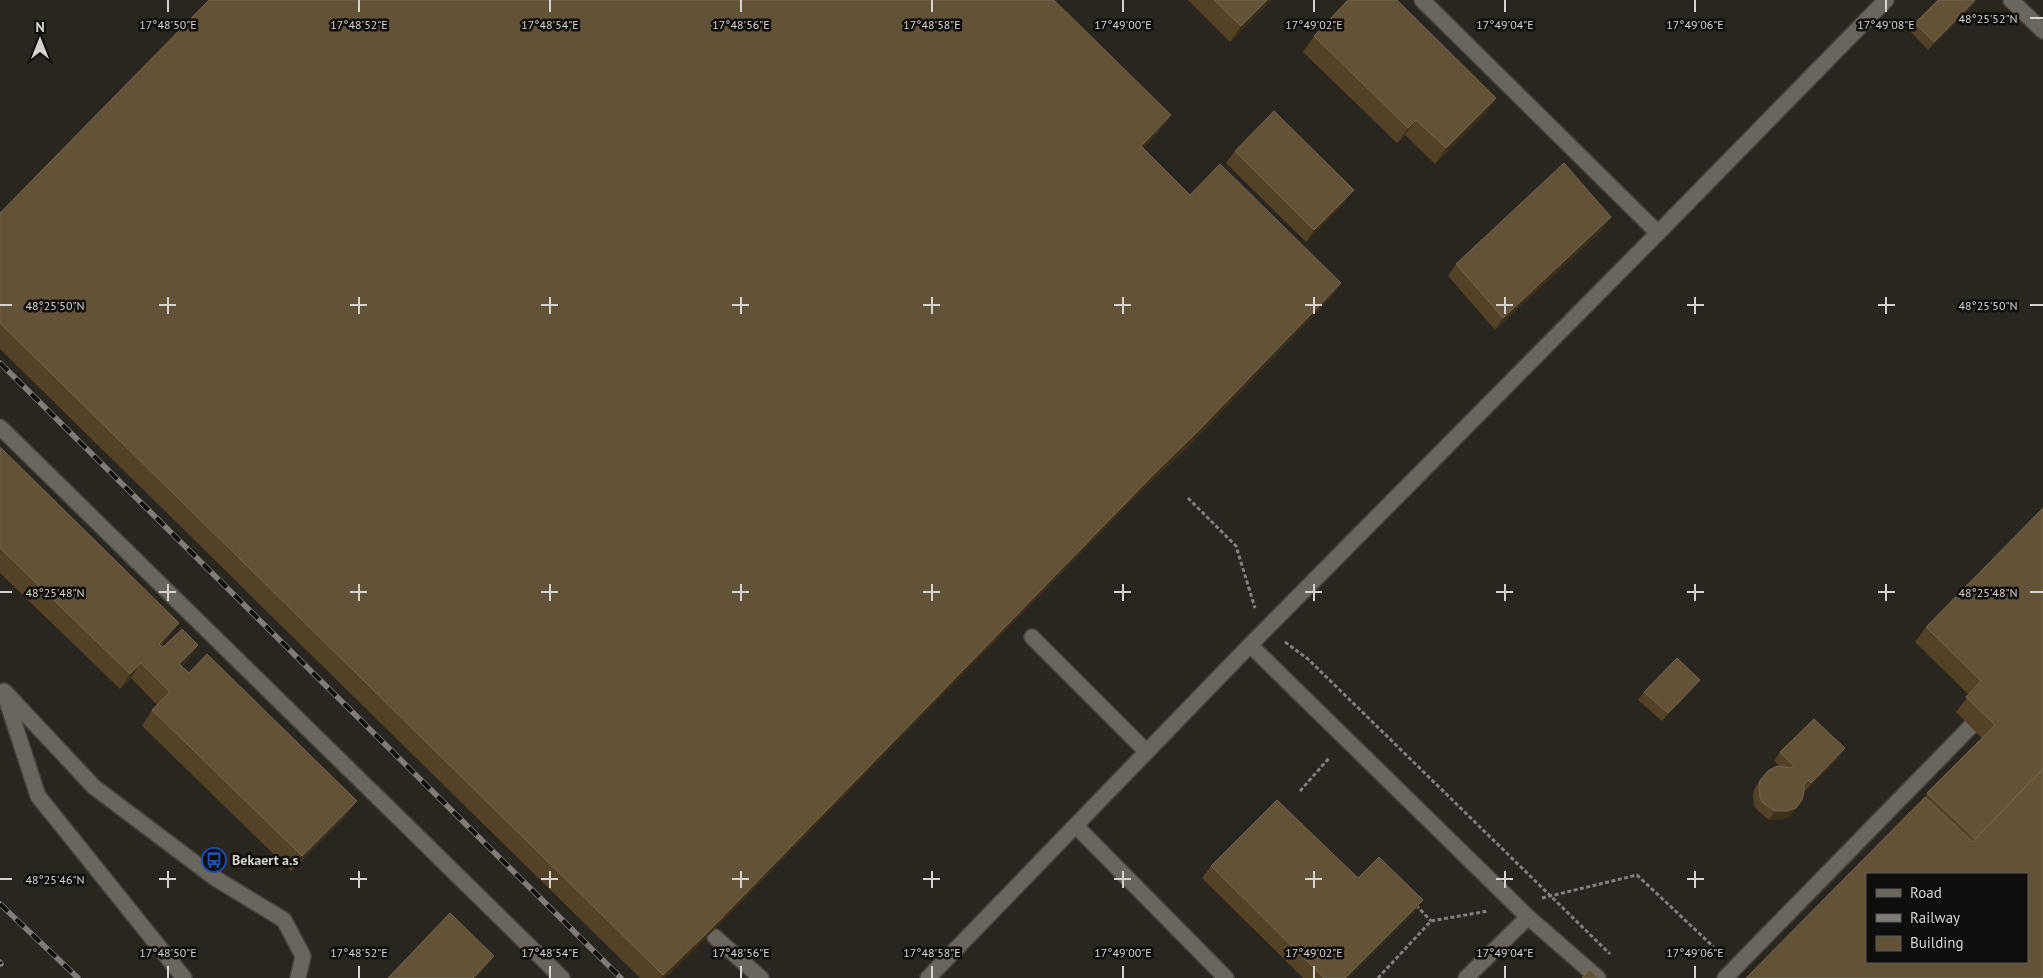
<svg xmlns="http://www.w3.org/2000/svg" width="2043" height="978" font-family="'PT Sans',sans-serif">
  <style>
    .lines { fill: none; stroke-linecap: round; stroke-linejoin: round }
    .minor-casing { stroke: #45413c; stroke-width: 18 }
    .path { stroke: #84807b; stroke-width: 3; stroke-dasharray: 4 2.5; stroke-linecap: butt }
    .minor { stroke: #6a655d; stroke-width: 15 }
    .rail-casing { stroke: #807d78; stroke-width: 5.5 }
    .rail { stroke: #100e0c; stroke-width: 4; stroke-dasharray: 11; stroke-linecap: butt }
    .wall { fill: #534226 }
    .shaded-wall { fill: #3c301b }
    .building { fill: #615238; stroke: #736650; fill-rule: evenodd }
    .ticks { fill: none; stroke: #d6d3cf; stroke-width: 2 }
    .labels { text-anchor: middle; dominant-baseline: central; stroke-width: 5; stroke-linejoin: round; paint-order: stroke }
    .poi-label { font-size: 14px; font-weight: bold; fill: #d6d3cf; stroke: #100e0c; text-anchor: start }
    .ticks-label { font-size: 12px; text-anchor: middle; fill: #d6d3cf; stroke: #100e0c; stroke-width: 5; stroke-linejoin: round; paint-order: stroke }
  </style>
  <rect width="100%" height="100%" fill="#29251f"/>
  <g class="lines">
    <defs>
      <g id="minor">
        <path d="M2011,0L2043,31"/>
        <path d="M1658,233L1886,0"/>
        <path d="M0,427L562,978"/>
        <path d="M1032,637L1147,752"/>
        <path d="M1250,645L1528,917L1466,978"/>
        <path d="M4,691L94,787L215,878L284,920L303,956L298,978"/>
        <path d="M5,695L38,796L184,978"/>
        <path d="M1076,826L1226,978"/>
        <path d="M1528,917L1598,978"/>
        <path d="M715,937L761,978"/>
        <path d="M928,978L1250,645L1658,233L1422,0"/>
        <path d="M1725,978L1984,713"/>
      </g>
    </defs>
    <!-- minor casing -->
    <use href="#minor" class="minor-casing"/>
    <!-- path -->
    <g class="path">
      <path d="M1188,498L1236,546L1255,608"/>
      <path d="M1285,642L1308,659L1610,954"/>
      <path d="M1300,791L1330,757"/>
      <path d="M1542,898L1637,875L1718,951"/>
      <path d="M1416,905L1431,921"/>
      <path d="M1378,978L1431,921L1488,911"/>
    </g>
    <!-- minor -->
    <use href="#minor" class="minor"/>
    <defs>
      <g id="rail">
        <path d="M0,363L621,978"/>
        <path d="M0,904L78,978"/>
        <path d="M0,962L1,964"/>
      </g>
    </defs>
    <!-- rail casing -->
    <use href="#rail" class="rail-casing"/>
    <!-- rail -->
    <use href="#rail" class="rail"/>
  </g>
  <!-- wall -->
  <g class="wall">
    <path d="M1188,0H1271L1230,42Z"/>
    <path d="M1938,0H1976L1972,6L1928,50L1910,31L1915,23Z"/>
    <path d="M1314,36L1496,98L1486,113L1435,164L1405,135L1397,143L1303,52Z"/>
    <path d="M1160,130L1143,148L1190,195L1341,283L1330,298L1188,447L1143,489L696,948L665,978H640L0,349V213Z"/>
    <path d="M1235,151L1345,202L1306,242L1226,163Z"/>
    <path d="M1603,229L1495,330L1448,276L1456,264Z"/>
    <path d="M0,447L168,638L161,646L163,647L198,645L187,661L182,666L346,816L291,871L142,726L152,710L157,705L131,678L120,689L0,573Z"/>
    <path d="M2043,508V978L1925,797L1927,793L1982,738L1956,712L1969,695L1915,642L1926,627Z"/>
    <path d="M1694,688L1662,721L1638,700L1644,692Z"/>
    <path d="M1845,748L1839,757L1805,791L1804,790L1802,800L1790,816L1781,820H1769L1758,811L1754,805L1753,796L1754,789L1760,780L1781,767L1774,761L1780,752Z"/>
    <path d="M1211,866L1358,878L1414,912L1348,978H1303L1202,878Z"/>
  </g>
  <!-- shaded-wall -->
  <g class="shaded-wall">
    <path d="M1267,0H1271L1230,42L1241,26Z"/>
    <path d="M1975,0H1976L1972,6L1928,50L1934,42Z"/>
    <path d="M1496,98L1486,113L1435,164L1446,148Z"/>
    <path d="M1171,115L1160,130L1130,162L1141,146Z"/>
    <path d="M1416,120L1405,135L1397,143L1408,128Z"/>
    <path d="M1354,190L1345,202L1306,242L1314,230Z"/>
    <path d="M1611,217L1603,229L1495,330L1503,318Z"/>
    <path d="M1341,283L1330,298L1188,447L1143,489L696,948L665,978H661L663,975Z"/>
    <path d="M179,623L168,638L148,659L159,644Z"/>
    <path d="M198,645L187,661L169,679L179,664Z"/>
    <path d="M141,663L131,678L120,689L130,674Z"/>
    <path d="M1700,680L1694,688L1662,721L1668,713Z"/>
    <path d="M1845,748L1839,757L1805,791L1811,783Z"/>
    <path d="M1802,800L1790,816L1781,820H1769L1775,811Z"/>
    <path d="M357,801L346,816L291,871L302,856Z"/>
    <path d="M1423,900L1414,912L1348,978H1345Z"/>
    <path d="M494,956L485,968L476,978H473Z"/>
  </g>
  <!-- building -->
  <g class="building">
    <path d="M209,0H1054L1171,115L1141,146L1190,195L1220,164L1341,283L1198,431L1154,474L707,933L663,975L0,323V213Z"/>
    <path d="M1214,0H1267L1241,26Z"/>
    <path d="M1348,0H1397L1496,98L1446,148L1416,120L1408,128L1314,36Z"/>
    <path d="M1938,0H1975L1934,42L1915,23Z"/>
    <path d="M1274,111L1354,190L1314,230L1235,151Z"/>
    <path d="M1564,163L1611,217L1503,318L1456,264Z"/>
    <path d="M0,447L179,623L159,644L163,647L182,629L198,645L179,664L189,673L207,654L357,801L302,856L152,710L170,692L141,663L130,674L0,548Z"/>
    <path d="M2043,508V768L1975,839L1927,793L1995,725L1966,697L1981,681L1926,627Z"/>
    <path d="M1677,658L1700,680L1668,713L1644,692Z"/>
    <path d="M1814,719L1845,748L1811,783L1808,780L1804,784V792L1802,800L1796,808L1787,811H1775L1763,803L1760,797L1759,788L1760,780L1769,770L1777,766L1791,768L1794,766L1780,752Z"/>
    <path d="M2043,769V978H1746L1925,797L1973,842ZM1867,874H2027V962H1867Z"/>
    <path d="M1277,800L1358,878L1379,857L1423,900L1345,978H1324L1211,866Z"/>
    <path d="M450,913L494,956L473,978H388Z"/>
    <path d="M1590,970L1598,978H1582Z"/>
  </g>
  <!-- ticks -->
  <path class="ticks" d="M168,0V12M359,0V12M550,0V12M741,0V12M932,0V12M1123,0V12M1314,0V12M1505,0V12M1695,0V12M1886,0V12M2030,18H2043M168,297V314M359,297V314M550,297V314M741,297V314M932,297V314M1123,297V314M1314,297V314M1505,297V314M1695,297V314M1886,297V314M0,305H12M159,305H176M350,305H367M541,305H558M732,305H749M923,305H940M1114,305H1131M1305,305H1322M1496,305H1513M1687,305H1704M1878,305H1895M2030,305H2043M168,584V601M359,584V601M550,584V601M741,584V601M932,584V601M1123,584V601M1314,584V601M1505,584V601M1695,584V601M1886,584V601M0,592H12M159,592H176M350,592H367M541,592H558M732,592H749M923,592H940M1114,592H1131M1305,592H1322M1496,592H1513M1687,592H1704M1878,592H1895M2030,592H2043M168,871V888M359,871V888M550,871V888M741,871V888M932,871V888M1123,871V888M1314,871V888M1505,871V888M1695,871V888M0,879H12M159,879H176M350,879H367M541,879H558M732,879H749M923,879H940M1114,879H1131M1305,879H1322M1496,879H1513M1687,879H1704M168,966V978M359,966V978M550,966V978M741,966V978M932,966V978M1123,966V978M1314,966V978M1505,966V978M1695,966V978"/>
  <!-- icons -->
  <defs>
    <symbol id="bus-ring" viewBox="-11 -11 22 22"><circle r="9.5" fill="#100e0c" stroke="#1a4fb4" stroke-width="1.5"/><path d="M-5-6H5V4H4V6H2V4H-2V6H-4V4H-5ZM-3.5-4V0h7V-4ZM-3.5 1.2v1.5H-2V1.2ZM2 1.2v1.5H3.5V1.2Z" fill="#1a4fb4"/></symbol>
  </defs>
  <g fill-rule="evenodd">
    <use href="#bus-ring" x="200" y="846" width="28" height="28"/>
  </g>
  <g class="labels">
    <!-- poi labels -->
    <g class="poi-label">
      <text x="232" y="860">Bekaert a.s</text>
    </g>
  </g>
  <g class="ticks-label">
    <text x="1988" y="23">48°25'52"N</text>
    <text x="168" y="29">17°48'50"E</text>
    <text x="359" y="29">17°48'52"E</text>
    <text x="550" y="29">17°48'54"E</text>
    <text x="741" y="29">17°48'56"E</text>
    <text x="932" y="29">17°48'58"E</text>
    <text x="1123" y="29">17°49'00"E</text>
    <text x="1314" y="29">17°49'02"E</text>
    <text x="1505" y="29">17°49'04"E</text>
    <text x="1695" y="29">17°49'06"E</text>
    <text x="1886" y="29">17°49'08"E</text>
    <text x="55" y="310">48°25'50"N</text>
    <text x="1988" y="310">48°25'50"N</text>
    <text x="55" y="597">48°25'48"N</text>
    <text x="1988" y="597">48°25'48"N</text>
    <text x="55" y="884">48°25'46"N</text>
    <text x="168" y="957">17°48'50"E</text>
    <text x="359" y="957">17°48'52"E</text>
    <text x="550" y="957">17°48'54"E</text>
    <text x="741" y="957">17°48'56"E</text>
    <text x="932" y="957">17°48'58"E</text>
    <text x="1123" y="957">17°49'00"E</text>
    <text x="1314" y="957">17°49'02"E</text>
    <text x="1505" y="957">17°49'04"E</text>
    <text x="1695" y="957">17°49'06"E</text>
  </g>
  <!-- legend -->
  <rect x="1866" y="873" width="162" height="90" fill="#100e0c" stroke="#5f5d5a"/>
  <rect x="1876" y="889" width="25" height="8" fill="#6a655d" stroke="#5f5d5a"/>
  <text x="1910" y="898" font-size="15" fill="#d6d3cf">Road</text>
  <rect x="1876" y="914" width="25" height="8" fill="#807d78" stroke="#5f5d5a"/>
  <text x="1910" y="923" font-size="15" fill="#d6d3cf">Railway</text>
  <rect x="1876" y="936" width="25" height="15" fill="#615238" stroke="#5f5d5a"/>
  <text x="1910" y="948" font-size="15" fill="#d6d3cf">Building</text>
  <!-- north arrow -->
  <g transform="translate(40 40)" stroke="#100e0c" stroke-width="4" paint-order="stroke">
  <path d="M0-4L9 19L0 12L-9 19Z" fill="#d6d3cf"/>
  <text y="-8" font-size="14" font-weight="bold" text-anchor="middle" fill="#d6d3cf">N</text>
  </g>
</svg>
